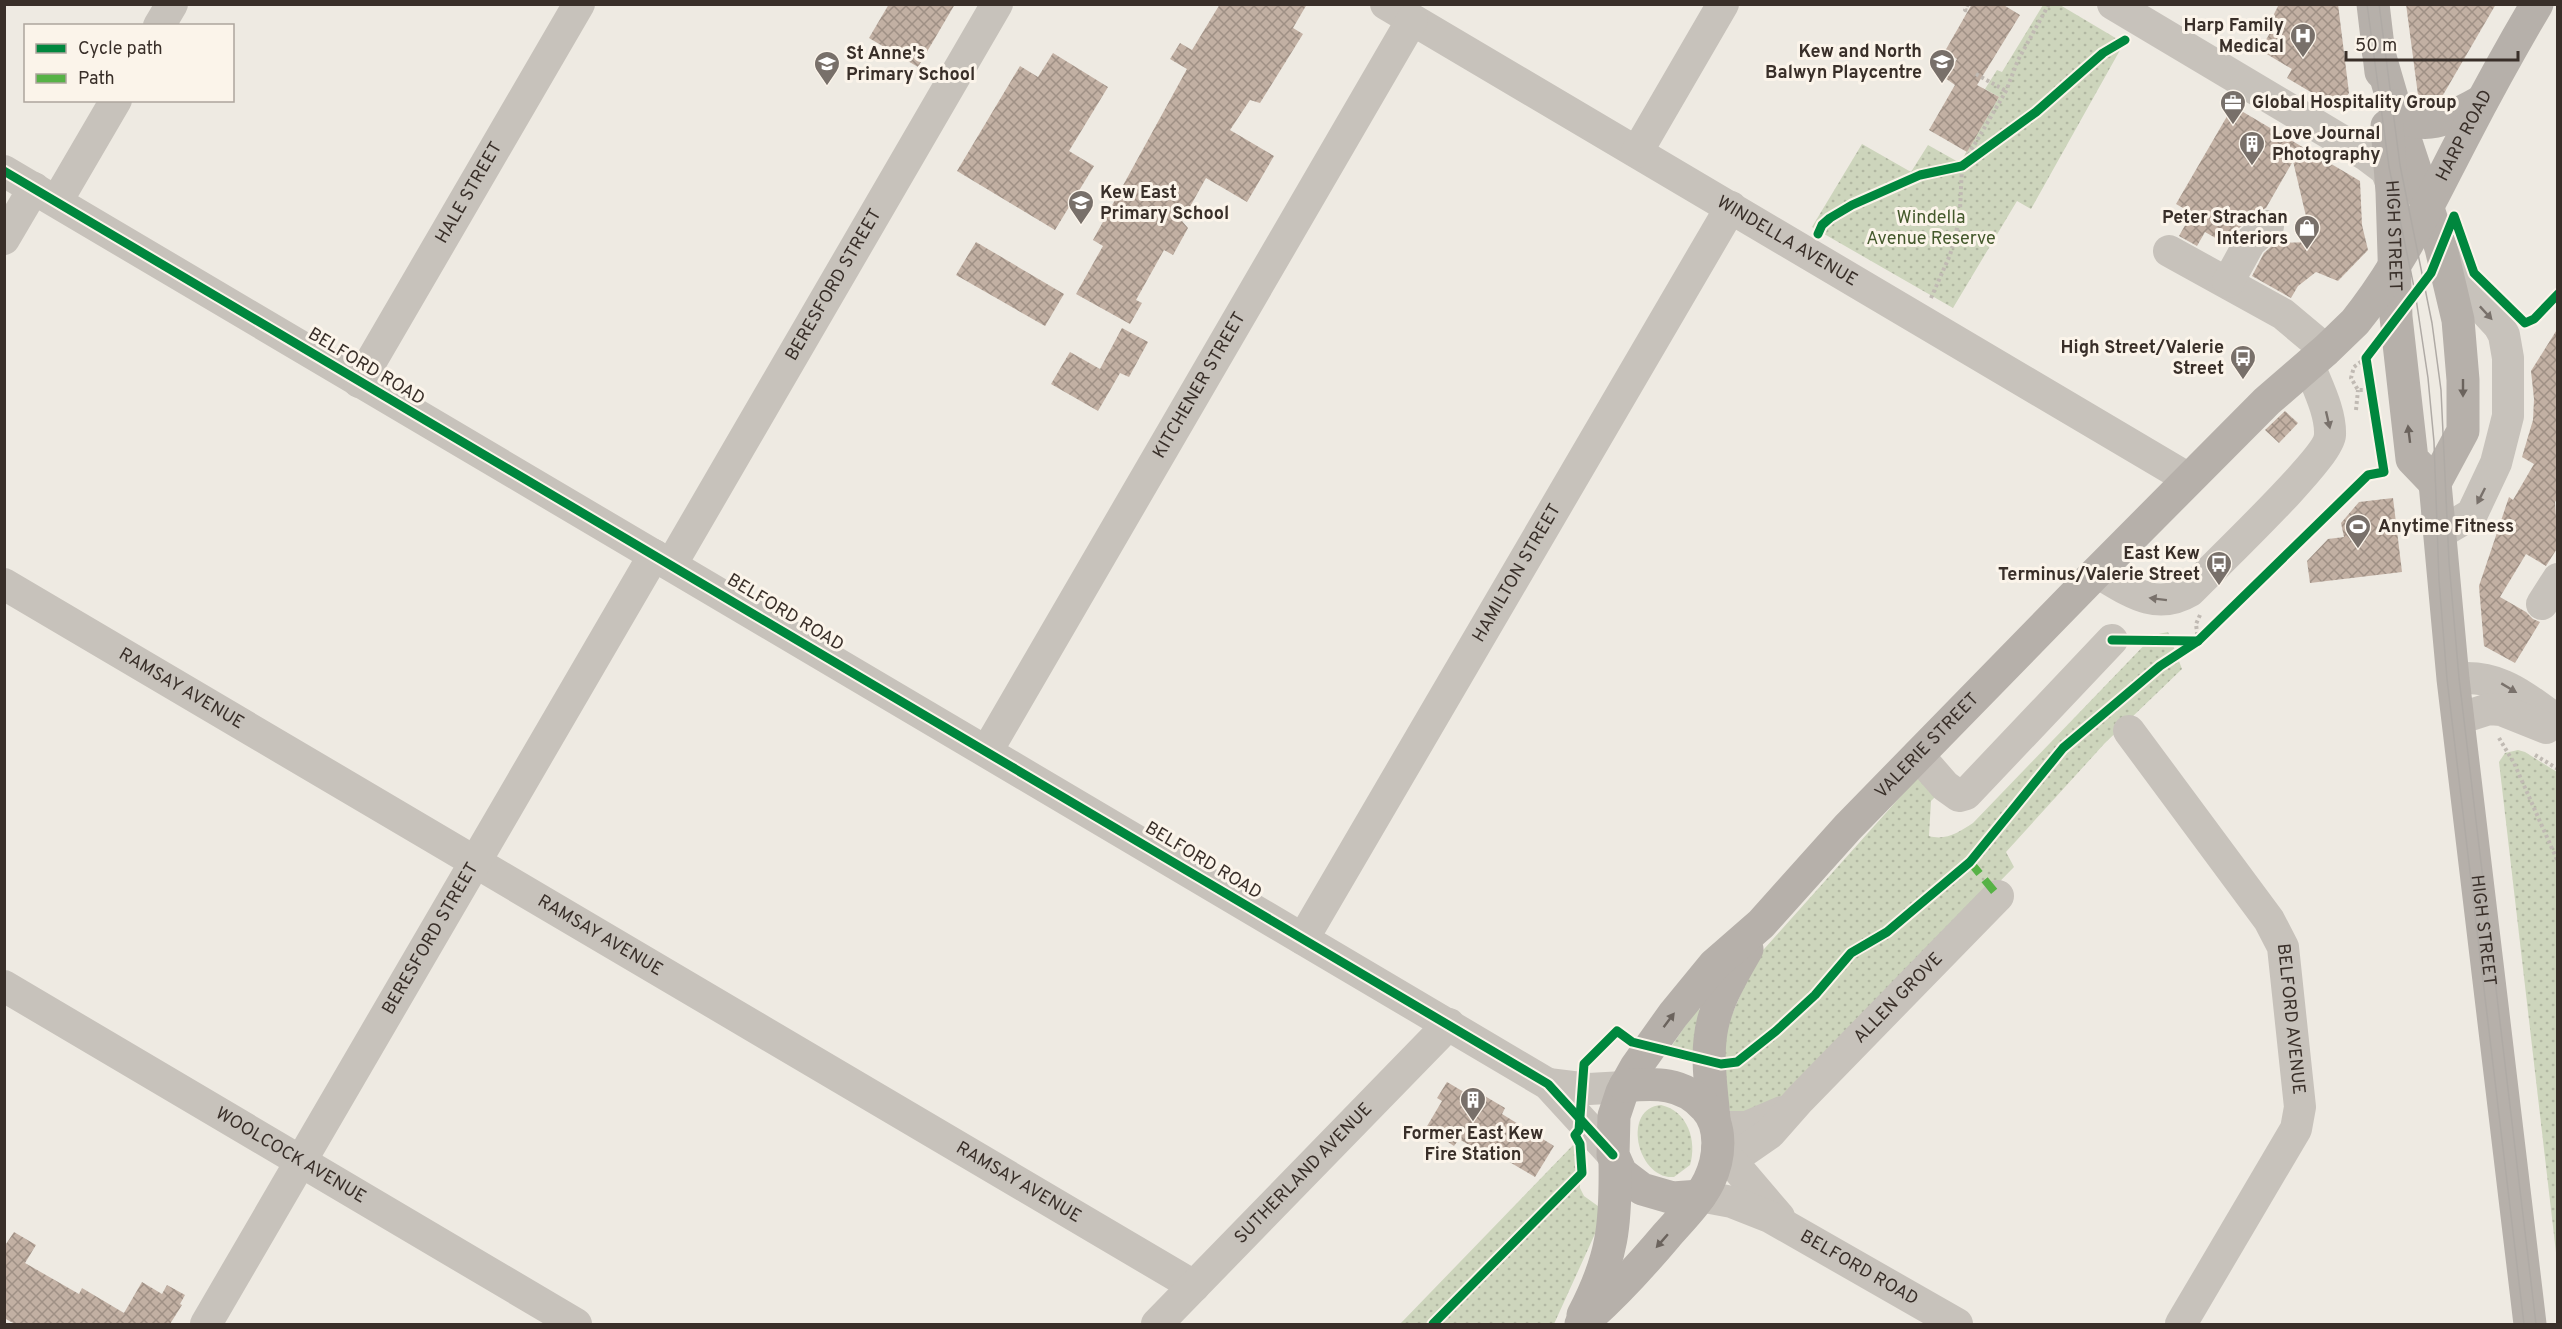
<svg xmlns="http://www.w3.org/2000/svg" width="2562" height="1329" font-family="Overpass,sans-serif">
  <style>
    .green { fill: url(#green-dots) }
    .building { fill: url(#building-cross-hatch) }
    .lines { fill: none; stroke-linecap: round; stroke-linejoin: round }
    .path { stroke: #c0bab3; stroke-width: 4; stroke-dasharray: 3 3; stroke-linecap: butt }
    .minor { stroke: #c7c2bb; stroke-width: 32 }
    .major { stroke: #b6b0aa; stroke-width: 33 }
    .tram { stroke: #afaaa5; stroke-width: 1.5 }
    .quiet { stroke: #56b246; stroke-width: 8; stroke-dasharray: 15 8; stroke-linecap: butt }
    .cycleway-casing { stroke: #fbf4ea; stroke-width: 13 }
    .cycleway { stroke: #00873e; stroke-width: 9 }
    .oneway { fill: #79716b }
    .oneway2 { fill: #6b635d }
    .labels { text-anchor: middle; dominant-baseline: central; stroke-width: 6; stroke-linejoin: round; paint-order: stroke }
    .poi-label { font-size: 18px; font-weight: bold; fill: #392f29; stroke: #fbf4ea; text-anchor: end }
    .street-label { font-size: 18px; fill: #392f29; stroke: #fbf4ea }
    .park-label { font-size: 18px; fill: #43582b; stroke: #fbf4ea }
  </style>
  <defs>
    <pattern id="green-dots" width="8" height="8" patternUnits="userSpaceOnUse" patternTransform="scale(1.5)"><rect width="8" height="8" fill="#cdd5bc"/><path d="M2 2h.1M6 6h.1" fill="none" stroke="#b1b7a2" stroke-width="1.8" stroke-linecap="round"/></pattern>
    <pattern id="building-cross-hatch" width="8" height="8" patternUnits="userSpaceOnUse" patternTransform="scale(1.5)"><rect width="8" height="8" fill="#c2b0a3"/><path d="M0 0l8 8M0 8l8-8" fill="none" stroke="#9f9085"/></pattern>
  </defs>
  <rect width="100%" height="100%" fill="#eeeae2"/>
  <!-- green -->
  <g class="green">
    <path d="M2043,5H2060L2124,43L2031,209L2017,201L1953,308L1812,227L1862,144L1911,172L1928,145L1960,163L1999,97L1985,89L1997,70L2002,72Z"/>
    <path d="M2168,632L2182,669L2105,743L2006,852L2014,867L1813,1072L1766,1110L1731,1114L1728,1104L1723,1036L1756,958L1918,777L1937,795L1931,801L1929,836C1946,841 1959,832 1973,823L2154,635Z"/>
    <path d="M2518,750L2525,752L2557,772V1261L2499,762L2505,753Z"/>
    <path d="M1697,1008L1700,1010L1694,1053L1671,1047Z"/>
    <path d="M1661,1105C1688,1111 1697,1141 1690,1165L1674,1177C1637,1180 1621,1108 1661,1105Z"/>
    <path d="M1576,1142L1580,1188L1584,1196L1602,1209L1599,1225L1554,1324H1400Z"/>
  </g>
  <!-- building -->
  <g class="building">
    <path d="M889,4H955L918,67L869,38Z"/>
    <path d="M1220,4H1307L1293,28L1303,34L1260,103L1250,100L1230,130L1274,156L1247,202L1206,178L1182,221L1188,228L1173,255L1164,250L1136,300L1142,303L1130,324L1076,294L1103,246L1093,240L1187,69L1170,59L1180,43L1192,50Z"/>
    <path d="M1972,4H2002L2020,15L1977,85L1999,97L1967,152L1929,130L1955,85L1945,78L1957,59L1945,51Z"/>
    <path d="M2279,4H2338L2349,93L2342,104L2329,96L2326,101L2287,78L2292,69L2260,50L2277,21L2272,18Z"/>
    <path d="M2406,4H2496L2443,95H2418Z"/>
    <path d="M1053,53L1108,87L1069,151L1094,166L1055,230L957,171L1020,66L1038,77Z"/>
    <path d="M2233,106L2360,181L2362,225L2368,250L2338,281L2316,272L2298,286L2291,298L2252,276L2264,253L2275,243L2312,242L2293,161L2266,208L2256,213L2238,229L2228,245L2205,232L2197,246L2179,236L2192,213L2176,204Z"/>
    <path d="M976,242L1064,294L1045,326L956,275Z"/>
    <path d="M1122,328L1148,342L1129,377L1120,373L1098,411L1051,384L1070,352L1100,369Z"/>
    <path d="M2558,328V498L2555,502L2558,547L2546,566L2526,554L2500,597L2526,612L2533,619L2540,622L2515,663L2484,646L2479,586L2509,497L2513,500L2534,464L2522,457L2533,420L2534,399L2531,371Z"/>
    <path d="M2285,411L2298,423L2279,443L2265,430Z"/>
    <path d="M2393,498L2402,572L2310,583L2307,561L2328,539L2344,537L2341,523L2359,502Z"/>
    <path d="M1447,1082L1474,1098L1478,1092L1505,1108L1502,1114L1554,1146L1535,1177L1491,1151L1488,1156L1459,1139L1454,1146L1442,1138L1439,1143L1423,1133L1442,1101L1437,1098Z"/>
    <path d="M14,1232L36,1245L25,1263L79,1294L82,1288L124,1313L142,1282L162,1294L167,1285L185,1295L180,1304L182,1305L170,1324H15L4,1318V1247Z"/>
  </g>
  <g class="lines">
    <!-- path -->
    <g class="path">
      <path d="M1968,4L1965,10L1968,11"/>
      <path d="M1995,5V4"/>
      <path d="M1976,74L2006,91"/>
      <path d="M1931,298L1950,255L1956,234L1960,210L1962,166L2006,91L2018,60L2049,4"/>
      <path d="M2366,358L2354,367L2351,378L2358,390H2371"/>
      <path d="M2356,410L2358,390"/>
      <path d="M2198,641L2196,624L2200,615"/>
      <path d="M2499,738L2514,763L2558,862"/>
      <path d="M2535,755L2558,769"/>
    </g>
    <!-- minor -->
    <g class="minor">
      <path id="s1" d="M1386,4L2189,479"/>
      <path d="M2113,4L2366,155L2386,170L2391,182"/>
      <path d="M159,26L172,4"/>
      <path d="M1637,152L1723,4"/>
      <path d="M4,171L1548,1084L1613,1155"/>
      <path d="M57,201L116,100"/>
      <path d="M4,239L34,188"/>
      <path d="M2169,251L2283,314L2326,350"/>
      <path d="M2228,282L2250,242L2268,226"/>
      <path id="s2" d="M359,382L579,4"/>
      <path d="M2440,533L2472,514L2496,463L2508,416V358L2504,335L2499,326L2465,289L2446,257"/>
      <path id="s3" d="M671,565L997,4"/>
      <path d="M2097,572C2128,590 2155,612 2190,591C2213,567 2329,458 2330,435C2331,412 2317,386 2309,365"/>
      <path id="s4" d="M4,584L1194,1286"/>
      <path d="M2542,604L2558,579"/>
      <path d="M2453,679C2498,673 2523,696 2558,721"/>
      <path d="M2458,719L2489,709L2501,710L2546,728"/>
      <path id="s5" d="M2129,731L2269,920L2283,947L2300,1107L2296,1129L2181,1324"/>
      <path id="s6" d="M987,751L1412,20"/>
      <path d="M1918,755L1945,786L1959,796L1966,794L2112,640"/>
      <path id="s7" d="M1303,939L1731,207"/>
      <path id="s8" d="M4,986L576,1324"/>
      <path d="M1548,1084L1589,1089L1624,1087"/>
      <path d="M1716,1127H1747L1782,1112"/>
      <path id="s9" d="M1718,1148L1744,1151L1770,1133L1800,1099L1998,896"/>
      <path d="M1717,1149L1738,1169L1779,1217"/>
      <path id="s10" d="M1700,1196L1732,1202L1770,1217L1957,1324"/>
      <path id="s11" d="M206,1324L654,555"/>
      <path id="s12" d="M1157,1324L1449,1024"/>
    </g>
    <!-- major -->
    <g class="major">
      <path d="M2373,4L2381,72"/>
      <path id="s13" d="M2378,50L2397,115L2441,248L2458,320L2463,380V431L2435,483L2453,679L2530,1324"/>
      <path d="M2395,106C2418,138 2455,116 2482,101"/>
      <path id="s14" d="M2387,126L2392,192L2396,317L2412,459L2435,483"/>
      <path d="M1714,1119C1712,1093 1707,1066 1710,1040C1713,1006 1731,977 1747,949"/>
      <path id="s15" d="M1700,1196L1673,1198L1642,1189L1621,1173L1613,1155L1614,1116L1622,1092L1636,1067L1673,1015L1714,965L1761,924L1848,827L2097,572L2267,401L2326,350L2355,322C2401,265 2430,201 2464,136C2487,92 2511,48 2537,4"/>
      <path d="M1583,1315C1613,1258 1616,1224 1615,1161"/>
      <path d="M1581,1324C1613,1297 1640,1267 1667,1235C1682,1218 1699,1201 1709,1181C1720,1158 1723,1126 1705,1107C1683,1082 1655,1083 1625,1086"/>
    </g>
    <!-- tram -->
    <g class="tram">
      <path d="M2367,4L2389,167L2415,292L2428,378L2434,442L2439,580L2447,679L2524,1324"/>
      <path d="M2379,4L2400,165L2432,323L2441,390L2449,562L2459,678L2536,1324"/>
    </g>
    <!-- quiet -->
    <path class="quiet" d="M1970,862L1998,896"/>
    <defs>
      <g id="cycleway">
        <path d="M4,171L1548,1084L1613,1155"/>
        <path d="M1818,234L1822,225L1830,218L1852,205L1920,175L1962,166L2036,112L2103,53L2125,40"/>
        <path d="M2112,640L2198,641"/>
        <path d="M1433,1324L1582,1173L1580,1144L1575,1135L1579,1130L1584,1064L1617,1031L1632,1042L1721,1064L1737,1062L1776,1031L1815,995L1851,953L1887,932L1970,862L2063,748L2160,666L2198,641L2368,475L2384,472L2366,358L2431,273L2454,216L2474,273L2525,323L2534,319L2558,294"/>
      </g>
    </defs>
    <!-- cycleway casing -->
    <use href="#cycleway" class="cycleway-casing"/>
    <!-- cycleway -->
    <use href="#cycleway" class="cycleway"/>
  </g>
  <!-- one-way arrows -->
  <defs><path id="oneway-solid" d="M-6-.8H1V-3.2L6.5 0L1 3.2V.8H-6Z" transform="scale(1.5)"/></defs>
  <g class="oneway">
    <use href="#oneway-solid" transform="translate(2486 313) rotate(47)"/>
    <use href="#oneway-solid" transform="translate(2328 420) rotate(77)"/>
    <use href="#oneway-solid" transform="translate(2481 496) rotate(117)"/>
    <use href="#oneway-solid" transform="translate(2158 599) rotate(-173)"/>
    <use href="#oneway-solid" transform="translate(2509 688) rotate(31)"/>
  </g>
  <g class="oneway2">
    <use href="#oneway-solid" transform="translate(2463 388) rotate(90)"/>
    <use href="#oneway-solid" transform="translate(2409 434) rotate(-97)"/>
    <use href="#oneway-solid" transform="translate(1669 1020) rotate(-53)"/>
    <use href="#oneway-solid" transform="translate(1662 1241) rotate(131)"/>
  </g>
  <!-- icons -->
  <defs>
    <symbol id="hospital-pin" viewBox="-11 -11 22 30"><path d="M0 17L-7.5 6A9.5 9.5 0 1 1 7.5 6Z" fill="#78706a" stroke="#fbf4ea"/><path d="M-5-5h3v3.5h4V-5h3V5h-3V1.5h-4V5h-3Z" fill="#fff"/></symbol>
    <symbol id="school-pin" viewBox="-11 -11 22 30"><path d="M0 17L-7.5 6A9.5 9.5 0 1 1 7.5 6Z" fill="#78706a" stroke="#fbf4ea"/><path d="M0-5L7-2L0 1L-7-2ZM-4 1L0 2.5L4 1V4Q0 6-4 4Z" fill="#fff"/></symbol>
    <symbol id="office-pin" viewBox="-11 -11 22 30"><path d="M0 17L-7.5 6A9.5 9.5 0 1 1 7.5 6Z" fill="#78706a" stroke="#fbf4ea"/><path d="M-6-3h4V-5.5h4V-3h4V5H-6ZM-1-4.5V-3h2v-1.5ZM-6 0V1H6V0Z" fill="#fff"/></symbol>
    <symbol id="building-pin" viewBox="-11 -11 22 30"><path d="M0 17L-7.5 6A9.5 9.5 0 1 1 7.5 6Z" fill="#78706a" stroke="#fbf4ea"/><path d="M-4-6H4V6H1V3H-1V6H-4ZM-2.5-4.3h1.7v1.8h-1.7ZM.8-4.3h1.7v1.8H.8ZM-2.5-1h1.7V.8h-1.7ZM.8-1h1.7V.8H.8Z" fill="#fff"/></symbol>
    <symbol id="shop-pin" viewBox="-11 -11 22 30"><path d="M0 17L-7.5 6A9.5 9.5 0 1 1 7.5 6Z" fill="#78706a" stroke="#fbf4ea"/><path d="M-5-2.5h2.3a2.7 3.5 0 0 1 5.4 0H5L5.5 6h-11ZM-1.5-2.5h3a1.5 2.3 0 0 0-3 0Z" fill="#fff"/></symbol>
    <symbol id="bus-pin" viewBox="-11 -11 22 30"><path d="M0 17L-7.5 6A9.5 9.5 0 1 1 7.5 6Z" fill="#78706a" stroke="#fbf4ea"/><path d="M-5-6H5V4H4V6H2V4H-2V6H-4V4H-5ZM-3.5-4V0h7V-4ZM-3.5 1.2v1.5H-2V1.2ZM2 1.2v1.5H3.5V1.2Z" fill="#fff"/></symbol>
    <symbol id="stadium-pin" viewBox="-11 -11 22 30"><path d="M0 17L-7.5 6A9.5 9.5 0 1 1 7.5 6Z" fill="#78706a" stroke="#fbf4ea"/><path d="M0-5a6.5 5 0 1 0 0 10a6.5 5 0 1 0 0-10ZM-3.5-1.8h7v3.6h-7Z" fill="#fff"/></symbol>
  </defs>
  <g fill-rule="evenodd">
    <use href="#hospital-pin" x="2288" y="21" width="30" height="40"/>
    <use href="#school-pin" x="1927" y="47" width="30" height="40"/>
    <use href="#school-pin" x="812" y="49" width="30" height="40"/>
    <use href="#office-pin" x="2218" y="88" width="30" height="40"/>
    <use href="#building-pin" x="2237" y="129" width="30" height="40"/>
    <use href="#school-pin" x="1066" y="188" width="30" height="40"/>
    <use href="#shop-pin" x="2292" y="213" width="30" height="40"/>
    <use href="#bus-pin" x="2228" y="343" width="30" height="40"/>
    <use href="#stadium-pin" x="2343" y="512" width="30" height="40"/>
    <use href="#bus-pin" x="2204" y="549" width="30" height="40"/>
    <use href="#building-pin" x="1458" y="1085" width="30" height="40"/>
  </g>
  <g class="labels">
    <!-- poi labels -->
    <g class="poi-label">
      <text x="2284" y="26">Harp Family<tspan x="2284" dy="21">Medical</tspan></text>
      <text x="1922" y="52">Kew and North<tspan x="1922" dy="21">Balwyn Playcentre</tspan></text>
      <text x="846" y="54" text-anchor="start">St Anne's<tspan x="846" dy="21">Primary School</tspan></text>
      <text x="2252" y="103" text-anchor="start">Global Hospitality Group</text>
      <text x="2272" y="134" text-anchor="start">Love Journal<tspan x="2272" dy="21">Photography</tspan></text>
      <text x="1100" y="193" text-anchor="start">Kew East<tspan x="1100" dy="21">Primary School</tspan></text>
      <text x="2288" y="218">Peter Strachan<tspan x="2288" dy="21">Interiors</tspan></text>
      <text x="2224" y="348">High Street/Valerie<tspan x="2224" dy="21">Street</tspan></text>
      <text x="2378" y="527" text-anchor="start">Anytime Fitness</text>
      <text x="2200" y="554">East Kew<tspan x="2200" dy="21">Terminus/Valerie Street</tspan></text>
      <text x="1473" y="1134" text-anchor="middle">Former East Kew<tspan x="1473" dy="21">Fire Station</tspan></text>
    </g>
    <!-- street labels -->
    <g class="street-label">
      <text stroke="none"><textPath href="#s15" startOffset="1452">HARP ROAD</textPath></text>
      <text stroke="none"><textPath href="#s2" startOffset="219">HALE STREET</textPath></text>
      <text stroke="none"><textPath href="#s14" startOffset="110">HIGH STREET</textPath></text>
      <text stroke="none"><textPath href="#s1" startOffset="466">WINDELLA AVENUE</textPath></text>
      <text stroke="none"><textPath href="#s3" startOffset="324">BERESFORD STREET</textPath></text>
      <text transform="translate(366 367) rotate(31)">BELFORD ROAD</text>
      <text stroke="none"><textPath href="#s6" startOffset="423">KITCHENER STREET</textPath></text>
      <text stroke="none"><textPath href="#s7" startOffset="424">HAMILTON STREET</textPath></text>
      <text transform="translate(785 613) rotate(31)">BELFORD ROAD</text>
      <text stroke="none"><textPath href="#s4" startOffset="206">RAMSAY AVENUE</textPath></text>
      <text stroke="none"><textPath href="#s15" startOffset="633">VALERIE STREET</textPath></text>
      <text transform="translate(1203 861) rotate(31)">BELFORD ROAD</text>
      <text stroke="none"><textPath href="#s13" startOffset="902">HIGH STREET</textPath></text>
      <text stroke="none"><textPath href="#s4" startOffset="692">RAMSAY AVENUE</textPath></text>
      <text stroke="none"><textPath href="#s11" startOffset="446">BERESFORD STREET</textPath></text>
      <text stroke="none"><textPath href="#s9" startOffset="244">ALLEN GROVE</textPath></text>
      <text stroke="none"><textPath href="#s5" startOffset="338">BELFORD AVENUE</textPath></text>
      <text stroke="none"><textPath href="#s8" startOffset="333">WOOLCOCK AVENUE</textPath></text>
      <text stroke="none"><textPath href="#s12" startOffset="210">SUTHERLAND AVENUE</textPath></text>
      <text stroke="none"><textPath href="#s4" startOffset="1178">RAMSAY AVENUE</textPath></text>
      <text stroke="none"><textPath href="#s10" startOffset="176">BELFORD ROAD</textPath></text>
    </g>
    <!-- park labels -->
    <g class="park-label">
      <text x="1931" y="218">Windella<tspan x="1931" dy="21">Avenue Reserve</tspan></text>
    </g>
  </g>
  <!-- border -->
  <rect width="2562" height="1329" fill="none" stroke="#392f29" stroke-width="12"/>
  <!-- legend -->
  <rect x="24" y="24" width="210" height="78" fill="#fbf4ea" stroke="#ada59d" stroke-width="1.5"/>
  <rect x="36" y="44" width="30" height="9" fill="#00873e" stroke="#ada59d" stroke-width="1.5"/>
  <text x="78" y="54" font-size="18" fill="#392f29">Cycle path</text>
  <rect x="36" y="74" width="30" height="9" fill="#56b246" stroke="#ada59d" stroke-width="1.5"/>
  <text x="78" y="84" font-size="18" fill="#392f29">Path</text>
  <!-- scale -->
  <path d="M2346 51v9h172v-9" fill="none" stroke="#392f29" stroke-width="3"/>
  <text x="2355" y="51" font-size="18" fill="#392f29" stroke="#fbf4ea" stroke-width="4.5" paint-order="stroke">50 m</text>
</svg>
